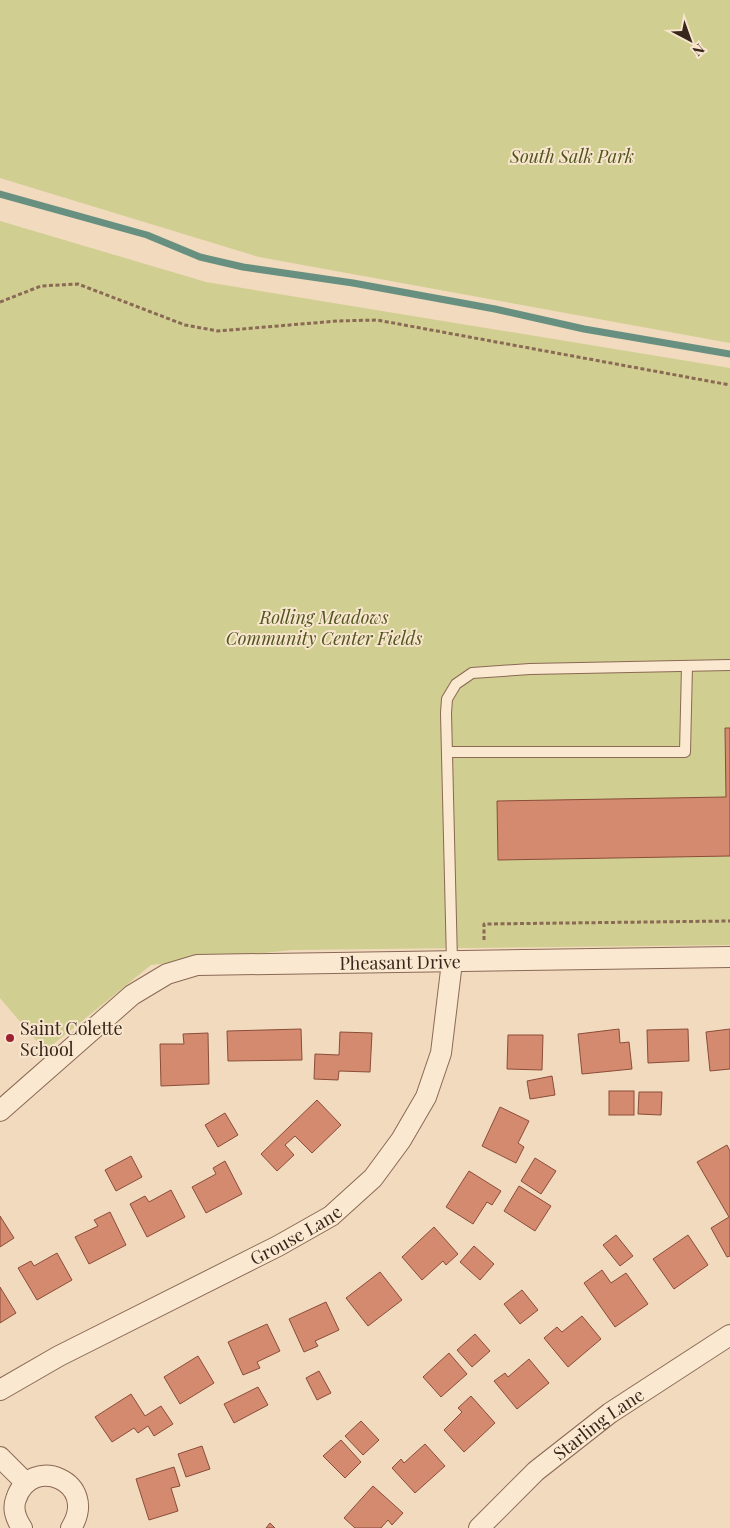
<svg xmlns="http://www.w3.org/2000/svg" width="730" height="1528" font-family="'Playfair Display',serif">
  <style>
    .green { fill: #d0ce90 }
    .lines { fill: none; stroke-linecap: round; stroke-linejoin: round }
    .stream { stroke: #689080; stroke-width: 7 }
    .building { fill: #d38a6f; stroke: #8b4d39 }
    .service-casing { stroke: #8a6955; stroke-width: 12 }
    .minor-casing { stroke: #8a6955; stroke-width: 22 }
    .path { stroke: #8a6955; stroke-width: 3; stroke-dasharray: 4 2.5; stroke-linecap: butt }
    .service { stroke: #fbe8d0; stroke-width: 10 }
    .minor { stroke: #fbe8d0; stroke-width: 20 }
    .poi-dot { fill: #9e2033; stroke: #f8e5cd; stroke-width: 2 }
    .labels { text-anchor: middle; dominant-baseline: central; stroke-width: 4; stroke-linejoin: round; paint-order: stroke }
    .park-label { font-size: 18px; font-style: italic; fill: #51561f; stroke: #f8e5cd }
    .street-label { font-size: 18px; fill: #38251b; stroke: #f8e5cd }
    .poi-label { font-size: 18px; fill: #38251b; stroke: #f8e5cd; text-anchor: start }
  </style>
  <rect width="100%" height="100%" fill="#f1dabd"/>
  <!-- green -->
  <g class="green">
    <path d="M0,0H730V343L259,257L0,178Z"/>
    <path d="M0,221L206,282L730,368V945L292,950L151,965L45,1051L0,998Z"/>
  </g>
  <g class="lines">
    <!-- stream -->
    <path class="stream" d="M0,194L147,235L200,257L243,267L353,283L495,309L584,329L730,354"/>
  </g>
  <!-- building -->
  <g class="building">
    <path d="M725,728H730V856L498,860L497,801L726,797Z"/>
    <path d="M301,1029L302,1060L228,1061L227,1031Z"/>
    <path d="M619,1029L620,1043L629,1042L632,1069L582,1074L578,1034Z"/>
    <path d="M688,1029L689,1061L648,1063L647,1030Z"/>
    <path d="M730,1029V1069L710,1071L706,1032Z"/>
    <path d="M340,1032L372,1033L370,1072L339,1071L338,1080L314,1079L315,1054L339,1055Z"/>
    <path d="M208,1033L209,1084L161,1086L160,1044H184L183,1034Z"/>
    <path d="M508,1035H543L542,1070L507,1069Z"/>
    <path d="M552,1076L555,1095L530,1099L527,1081Z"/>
    <rect x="609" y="1091" width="25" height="24"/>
    <path d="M639,1092H662L661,1115L638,1114Z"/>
    <path d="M317,1100L341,1125L312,1153L295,1136L285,1145L294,1155L277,1171L261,1154Z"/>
    <path d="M500,1107L529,1121L518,1143L524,1147L516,1163L482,1146Z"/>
    <path d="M225,1113L238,1135L218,1147L205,1125Z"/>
    <path d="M727,1145L730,1151V1256L727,1257L711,1228L729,1217L697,1162Z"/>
    <path d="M131,1156L142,1177L116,1191L105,1170Z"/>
    <path d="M535,1158L556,1171L541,1194L521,1181Z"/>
    <path d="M225,1161L242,1194L206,1213L192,1187L216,1174L213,1168Z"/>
    <path d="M469,1171L501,1191L492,1205L487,1202L473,1224L446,1207Z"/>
    <path d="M519,1186L551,1206L535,1231L504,1211Z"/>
    <path d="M171,1190L185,1217L147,1237L130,1204L145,1196L149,1202Z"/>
    <path d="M110,1212L126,1245L89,1264L75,1237L98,1226L94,1220Z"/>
    <path d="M0,1216L14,1238L0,1247Z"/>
    <path d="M434,1227L458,1254L446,1265L443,1261L422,1280L402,1257Z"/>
    <path d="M616,1235L633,1256L620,1266L603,1245Z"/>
    <path d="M688,1235L708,1265L674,1289L653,1259Z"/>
    <path d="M474,1246L494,1264L480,1280L460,1262Z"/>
    <path d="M57,1253L72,1280L37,1300L18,1268L31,1261L34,1266Z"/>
    <path d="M602,1270L611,1283L626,1273L648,1304L615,1327L584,1283Z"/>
    <path d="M380,1272L402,1300L368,1326L346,1298Z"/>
    <path d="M0,1287L16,1313L0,1323Z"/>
    <path d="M522,1290L538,1310L520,1324L504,1304Z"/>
    <path d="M326,1302L339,1330L315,1341L318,1346L304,1352L289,1319Z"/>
    <path d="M582,1316L601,1339L568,1367L544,1338L557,1327L562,1332Z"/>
    <path d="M267,1324L280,1351L257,1362L260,1368L243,1375L228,1342Z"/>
    <path d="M475,1334L490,1351L472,1367L457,1350Z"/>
    <path d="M449,1353L467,1374L441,1397L423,1377Z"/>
    <path d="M198,1356L214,1383L180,1404L164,1377Z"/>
    <path d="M529,1359L549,1383L517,1409L494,1381L505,1373L508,1377Z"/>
    <path d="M319,1371L331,1393L317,1400L306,1378Z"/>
    <path d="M258,1387L268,1405L234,1423L224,1404Z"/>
    <path d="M131,1394L145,1416L161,1406L173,1424L154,1436L148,1426L138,1433L134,1428L112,1442L95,1417Z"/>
    <path d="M471,1396L495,1423L464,1452L444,1430L462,1412L458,1408Z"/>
    <path d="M361,1421L379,1440L363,1455L345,1436Z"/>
    <path d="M341,1440L361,1462L345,1478L323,1456Z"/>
    <path d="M425,1444L445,1466L415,1493L392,1468L401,1459L404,1463Z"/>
    <path d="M202,1446L210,1469L186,1477L178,1454Z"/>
    <path d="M174,1467L180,1486L171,1488L178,1511L149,1520L136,1479Z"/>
    <path d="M373,1486L403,1513L392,1525L388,1520L381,1528H355L344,1518Z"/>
    <path d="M270,1523L275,1528H266Z"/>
  </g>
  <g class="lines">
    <defs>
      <g id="service">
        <path d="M447,752H685L687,666"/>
        <path d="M452,962L446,713L447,699L456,684L472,673L530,669L730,665"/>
      </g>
      <g id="minor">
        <path id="s1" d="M0,1111L132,995L167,974L197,965L730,957"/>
        <path id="s2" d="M0,1390L59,1356L278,1246L331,1216L373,1178L401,1140L426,1097L441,1053L452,962"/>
        <path d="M0,1457L26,1483"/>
        <path d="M22,1528C16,1519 12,1509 16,1499C31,1453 100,1482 71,1528"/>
        <path id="s3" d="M479,1528L536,1471L610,1413L730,1335"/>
      </g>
    </defs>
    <!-- service casing -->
    <use href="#service" class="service-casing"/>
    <!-- minor casing -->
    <use href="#minor" class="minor-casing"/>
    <!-- path -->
    <g class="path">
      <path d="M0,302L41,286L78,284L185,325L218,331L337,321L377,320L730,385"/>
      <path d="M484,940V924L730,921"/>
    </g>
    <!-- service -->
    <use href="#service" class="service"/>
    <!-- minor -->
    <use href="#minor" class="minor"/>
  </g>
  <!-- markers -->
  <circle class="poi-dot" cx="10" cy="1038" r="5"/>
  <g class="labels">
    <!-- park labels -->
    <g class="park-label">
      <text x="572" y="156">South Salk Park</text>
      <text x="324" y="617">Rolling Meadows<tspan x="324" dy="21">Community Center Fields</tspan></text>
    </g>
    <!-- street labels -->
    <g class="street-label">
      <text stroke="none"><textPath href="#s1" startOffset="451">Pheasant Drive</textPath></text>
      <text stroke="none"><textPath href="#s2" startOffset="334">Grouse Lane</textPath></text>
      <text stroke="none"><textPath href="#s3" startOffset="159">Starling Lane</textPath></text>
    </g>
    <!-- poi labels -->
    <g class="poi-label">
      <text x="20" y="1028">Saint Colette<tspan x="20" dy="21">School</tspan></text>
    </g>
  </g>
  <!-- north arrow -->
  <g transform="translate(690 40) rotate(139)" stroke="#f8e5cd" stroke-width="4" paint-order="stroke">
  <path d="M0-4L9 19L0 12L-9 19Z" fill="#38251b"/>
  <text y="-8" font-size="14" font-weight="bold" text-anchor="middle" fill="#38251b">N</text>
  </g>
</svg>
